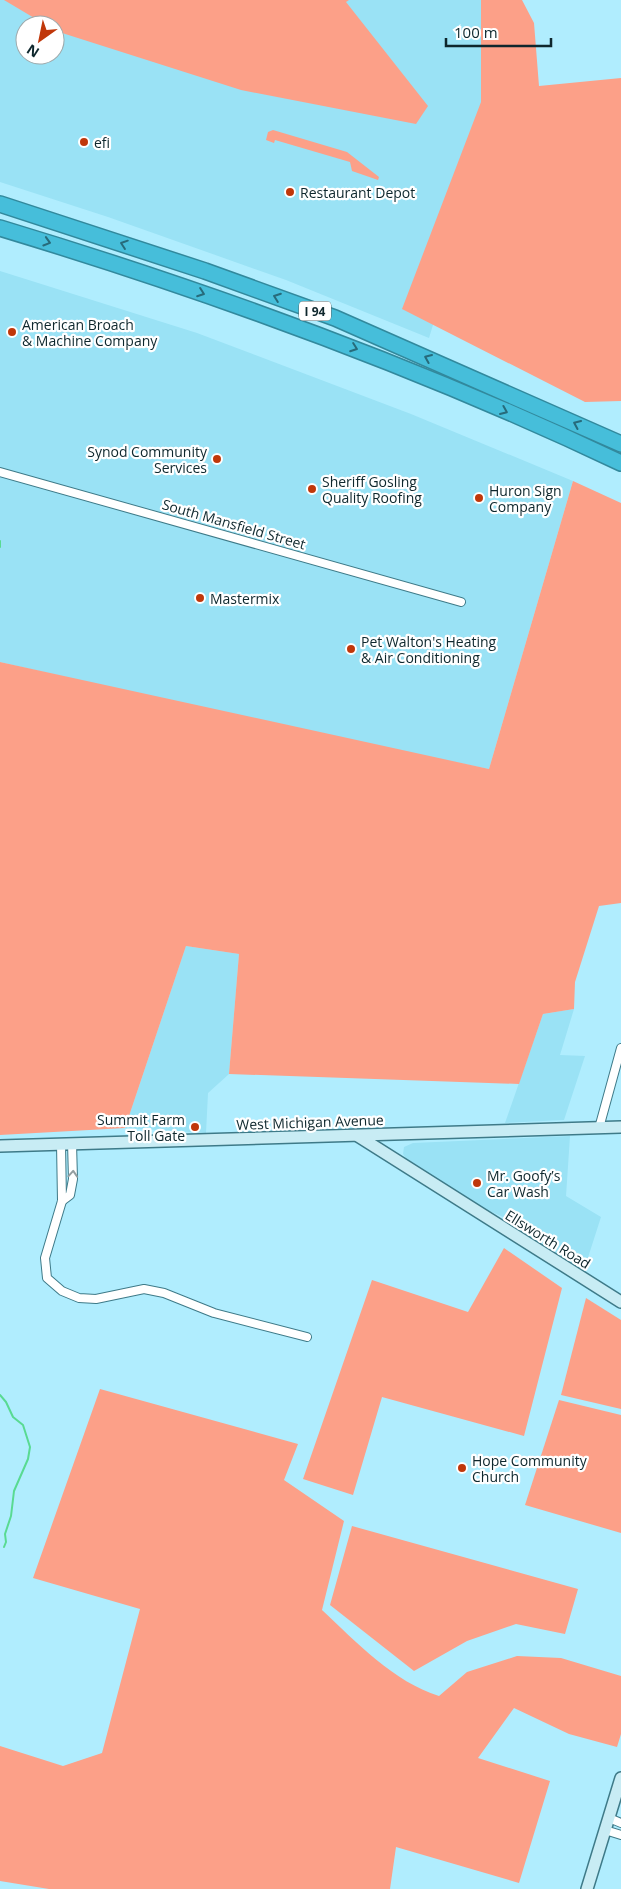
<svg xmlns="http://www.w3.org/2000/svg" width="621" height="1889" font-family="'Open Sans',sans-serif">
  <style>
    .built { fill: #9ae2f5; fill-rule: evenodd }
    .green { fill: #fca088 }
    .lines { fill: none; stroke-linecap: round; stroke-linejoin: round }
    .stream { stroke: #59da92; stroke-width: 2 }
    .street-casing { stroke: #3e7a88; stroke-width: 10 }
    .secondary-casing { stroke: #3e7a88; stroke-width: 14 }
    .highway-casing { stroke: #32899d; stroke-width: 18 }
    .street { stroke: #fff; stroke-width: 8 }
    .secondary { stroke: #c8ecf4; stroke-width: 11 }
    .highway { stroke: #46beda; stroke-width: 15 }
    .oneway { stroke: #276b7b }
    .oneway2 { stroke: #939ea0 }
    .poi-dot { fill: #c0370a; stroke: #fff; stroke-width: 2 }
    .labels { text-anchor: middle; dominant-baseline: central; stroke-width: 4.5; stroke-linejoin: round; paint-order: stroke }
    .shield { fill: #fff; stroke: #56686c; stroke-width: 1 }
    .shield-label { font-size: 12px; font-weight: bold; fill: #0e272d }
    .poi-label { font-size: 14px; fill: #0e272d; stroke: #fff; text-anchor: start }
    .street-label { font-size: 14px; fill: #0e272d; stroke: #fff }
  </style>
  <rect width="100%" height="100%" fill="#b0edfe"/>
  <!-- built -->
  <g class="built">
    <path d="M0,0H501L491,134L429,338L286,280L108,217L0,182ZM25,25H55V55H25Z"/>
    <path d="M0,271L197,333L411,414L573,481L489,769L296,730L0,662Z"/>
    <path d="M186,946L239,954L229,1074L208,1093L206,1133L125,1128Z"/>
    <path d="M574,1009L560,1055L585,1056L564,1120L505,1123L543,1014Z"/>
    <path d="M570,1136L566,1196L601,1217L584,1270L503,1217L485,1209L408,1162L403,1154L404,1147L413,1143Z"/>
  </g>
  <!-- green -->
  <g class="green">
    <path d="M4,0H349L346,2L428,106L416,124L241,90L59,32L55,30V25H46Z"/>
    <path d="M481,0H522L534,23L539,86L621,78V401L585,402L402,309L481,102Z"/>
    <path d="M273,130L347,152L379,177L378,180L352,171L350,162L275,140L274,143L266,140L268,132Z"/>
    <path d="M573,481L621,503V903L599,906L575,982L574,1009L543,1014L519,1084L229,1074L239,954L186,946L125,1128L0,1135V662L489,769Z"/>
    <path d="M504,1248L562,1288L524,1436L382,1397L353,1495L303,1479L372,1280L468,1312Z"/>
    <path d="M586,1298L621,1320V1409L561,1395Z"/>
    <path d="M100,1389L298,1444L284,1480L344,1521L322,1610C356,1642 394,1682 439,1696L467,1672L517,1656L561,1658L621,1676V1734L617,1747L569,1734L514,1708L478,1758L550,1781L519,1883L396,1847L390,1889H49L0,1881V1746L63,1766L102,1753L140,1609L33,1578Z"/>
    <path d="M559,1400L621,1415V1533L525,1505Z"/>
    <path d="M352,1526L578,1589L565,1634L516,1624L467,1641L414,1671L330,1605Z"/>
  </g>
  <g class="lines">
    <!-- stream -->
    <g class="stream">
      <path d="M0,541V547"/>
      <path d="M0,1395L6,1402L13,1417L23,1425L30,1447L28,1459L14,1491L11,1516L5,1534L6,1542L4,1547"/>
    </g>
    <defs>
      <g id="street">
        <path d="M0,472L461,602"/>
        <path d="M599,1128L621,1048"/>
        <path d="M61,1144L62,1201L45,1258L47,1278L62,1291L79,1298L96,1299L144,1289L164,1293L214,1313L307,1337"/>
        <path d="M62,1201L70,1195L73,1179L72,1143"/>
        <path d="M609,1818L621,1823"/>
        <path d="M605,1830L621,1835"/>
      </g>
      <g id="secondary">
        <path d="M358,1136L621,1302"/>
        <path d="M0,1146L621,1127"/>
        <path d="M587,1889L621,1778"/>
      </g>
      <g id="highway">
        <path d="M0,204L205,271L335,318L621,444"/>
        <path d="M0,228C212,292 421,368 621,463"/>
      </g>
    </defs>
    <!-- street casing -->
    <use href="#street" class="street-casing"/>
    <!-- secondary casing -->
    <use href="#secondary" class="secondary-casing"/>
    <!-- highway casing -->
    <use href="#highway" class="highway-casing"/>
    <!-- street -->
    <use href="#street" class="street"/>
    <!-- secondary -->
    <use href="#secondary" class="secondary"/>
    <!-- highway -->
    <use href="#highway" class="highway"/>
  </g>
  <!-- one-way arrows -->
  <defs><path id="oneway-chevron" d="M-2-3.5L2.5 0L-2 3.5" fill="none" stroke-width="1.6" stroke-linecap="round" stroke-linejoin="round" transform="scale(1.25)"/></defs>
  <g class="oneway">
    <use href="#oneway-chevron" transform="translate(47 242) rotate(17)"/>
    <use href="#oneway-chevron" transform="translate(124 244) rotate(-161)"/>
    <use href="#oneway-chevron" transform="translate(201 293) rotate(20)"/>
    <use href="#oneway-chevron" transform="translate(277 297) rotate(-160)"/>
    <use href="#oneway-chevron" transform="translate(354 348) rotate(20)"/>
    <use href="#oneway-chevron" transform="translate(428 358) rotate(-157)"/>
    <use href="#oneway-chevron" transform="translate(504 411) rotate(23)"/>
    <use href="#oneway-chevron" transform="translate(577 424) rotate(-156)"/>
  </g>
  <use class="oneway2" href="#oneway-chevron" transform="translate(73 1174) rotate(-86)"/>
  <!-- markers -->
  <g class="poi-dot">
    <circle cx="84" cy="142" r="5"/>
    <circle cx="290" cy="192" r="5"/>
    <circle cx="12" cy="332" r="5"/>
    <circle cx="217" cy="459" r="5"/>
    <circle cx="312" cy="489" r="5"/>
    <circle cx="479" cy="498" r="5"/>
    <circle cx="200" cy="598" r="5"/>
    <circle cx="351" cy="649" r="5"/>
    <circle cx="195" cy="1127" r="5"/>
    <circle cx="477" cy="1183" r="5"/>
    <circle cx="462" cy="1468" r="5"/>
  </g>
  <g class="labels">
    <!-- shield labels -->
    <rect class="shield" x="299" y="301.5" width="32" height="19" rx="4"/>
    <g class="shield-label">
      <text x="315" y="311">I 94</text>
    </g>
    <!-- poi labels -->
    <g class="poi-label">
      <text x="94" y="142">efi</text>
      <text x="300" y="192">Restaurant Depot</text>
      <text x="22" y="324">American Broach<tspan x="22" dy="16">&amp; Machine Company</tspan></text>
      <text x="207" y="451" text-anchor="end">Synod Community<tspan x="207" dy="16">Services</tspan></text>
      <text x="322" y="481">Sheriff Gosling<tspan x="322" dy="16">Quality Roofing</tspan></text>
      <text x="489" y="490">Huron Sign<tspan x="489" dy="16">Company</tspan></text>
      <text x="210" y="598">Mastermix</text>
      <text x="361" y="641">Pet Walton's Heating<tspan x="361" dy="16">&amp; Air Conditioning</tspan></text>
      <text x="185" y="1119" text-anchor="end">Summit Farm<tspan x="185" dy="16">Toll Gate</tspan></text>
      <text x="487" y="1175">Mr. Goofy’s<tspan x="487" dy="16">Car Wash</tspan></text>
      <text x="472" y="1460">Hope Community<tspan x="472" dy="16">Church</tspan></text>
    </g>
    <!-- street labels -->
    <g class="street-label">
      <text transform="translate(234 524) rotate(16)">South Mansfield Street</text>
      <text transform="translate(310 1122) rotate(-2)">West Michigan Avenue</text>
      <text transform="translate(548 1239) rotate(32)">Ellsworth Road</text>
    </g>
  </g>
  <!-- north arrow -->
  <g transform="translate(40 40) rotate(213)"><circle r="24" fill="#ffffff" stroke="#9fa9ab"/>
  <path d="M0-4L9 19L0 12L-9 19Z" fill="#c0370a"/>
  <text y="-8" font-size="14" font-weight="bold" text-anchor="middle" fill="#0e272d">N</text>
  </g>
  <!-- scale -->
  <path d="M446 38v8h105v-8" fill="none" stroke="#0e272d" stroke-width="2.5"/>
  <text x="454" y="38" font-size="15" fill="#0e272d" stroke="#ffffff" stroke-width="4" paint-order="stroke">100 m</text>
</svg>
